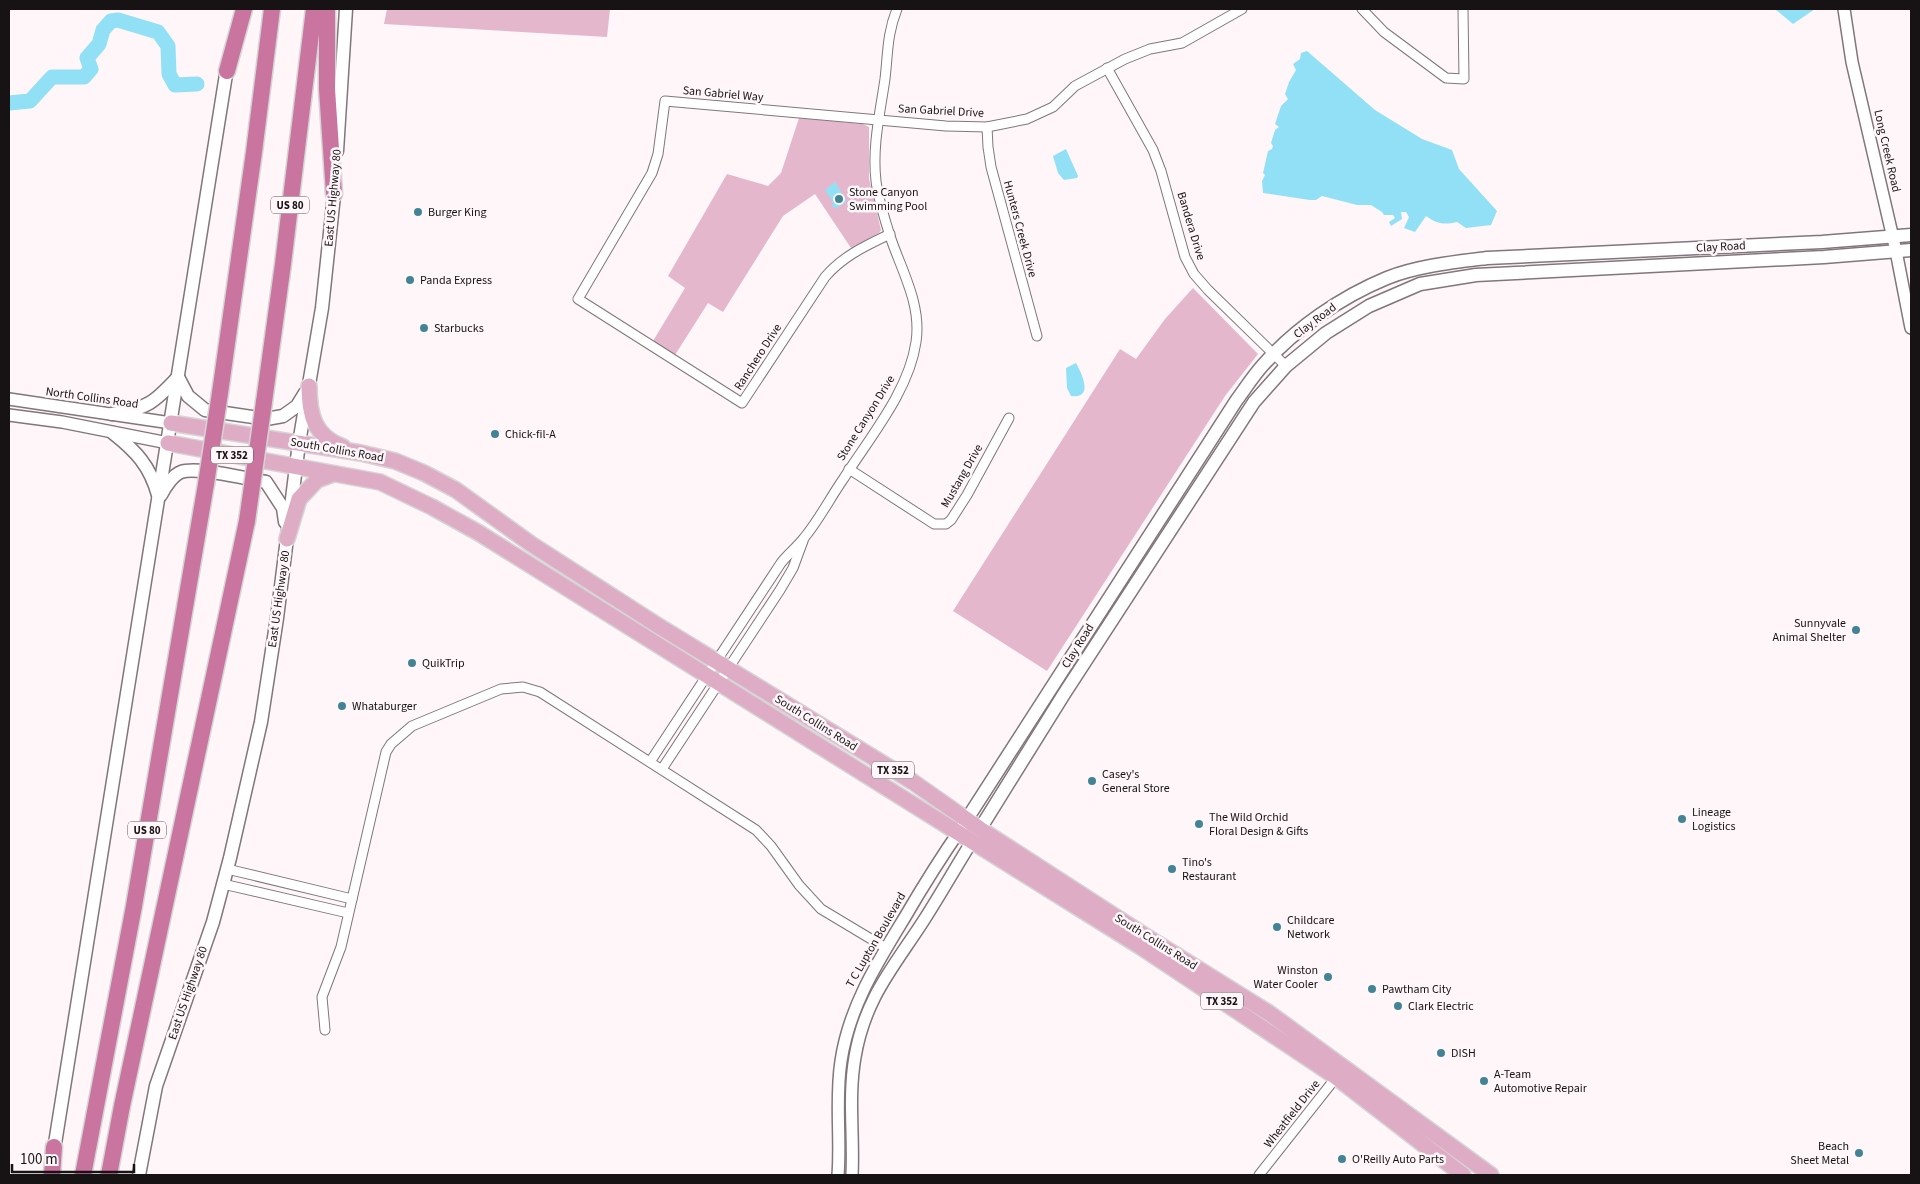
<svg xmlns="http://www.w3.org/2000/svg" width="1920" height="1184" font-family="'Source Sans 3',sans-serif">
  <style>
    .green { fill: #e5b7cc }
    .water { fill: #92e0f6 }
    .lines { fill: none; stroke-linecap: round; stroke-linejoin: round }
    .river { stroke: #92e0f6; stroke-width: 15 }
    .minor-casing { stroke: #81767b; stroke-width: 11 }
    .tertiary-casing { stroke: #81767b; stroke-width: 14 }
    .secondary-casing { stroke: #81767b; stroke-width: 15 }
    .primary-casing { stroke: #d5d5d5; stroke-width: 18 }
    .motorway-casing { stroke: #d5d5d5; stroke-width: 19 }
    .minor { stroke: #fff; stroke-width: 9 }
    .tertiary { stroke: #fff; stroke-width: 11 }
    .secondary { stroke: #fff; stroke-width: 12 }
    .primary { stroke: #dfacc6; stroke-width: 15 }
    .motorway { stroke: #ca75a0; stroke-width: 16 }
    .motorway-bridge-casing { stroke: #d5d5d5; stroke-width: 19; stroke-linecap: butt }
    .motorway-bridge { stroke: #ca75a0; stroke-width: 16 }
    .poi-dot { fill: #428496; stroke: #fef6f9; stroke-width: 2 }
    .labels { text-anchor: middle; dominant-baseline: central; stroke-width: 5; stroke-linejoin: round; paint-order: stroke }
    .shield { fill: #fef6f9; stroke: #5c5759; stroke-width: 1 }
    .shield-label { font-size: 11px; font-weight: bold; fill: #171315 }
    .street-label { font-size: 12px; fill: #171315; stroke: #fef6f9 }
    .poi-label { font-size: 12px; fill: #171315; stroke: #fef6f9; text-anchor: start }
  </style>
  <rect width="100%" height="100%" fill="#fef6f9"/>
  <!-- green -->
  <g class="green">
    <path d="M387,9H610L607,37L384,24Z"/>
    <path d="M799,118L863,124L869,127V179L881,230L879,233L851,248L815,194L783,216L723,312L708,303L675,355L653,341L685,288L668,276L727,174L768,186L781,173Z"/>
    <path d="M1193,288L1258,354L1225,396L1047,671L953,611L1120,349L1136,359L1165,319Z"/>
  </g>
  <!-- water -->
  <g class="water">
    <path d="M1775,9H1815L1793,24Z"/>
    <path d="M1307,51L1375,110L1422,139L1452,150L1459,169L1497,211L1491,225L1466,228L1457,222C1444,225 1437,224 1426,216L1415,232L1404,228L1409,217L1406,212H1401L1402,219L1391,226L1389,222L1395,218L1393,215H1384L1382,212L1371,205H1357L1322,196L1316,200H1310L1263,193L1262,181L1265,175L1263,173L1268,151L1272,149L1273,146L1271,143L1275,130L1279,127L1275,124L1281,106L1288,99L1285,94L1289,82L1296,70L1293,64L1300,59L1301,53Z"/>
    <path d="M1066,149L1078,176L1077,178L1064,180L1058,173L1053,156Z"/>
    <path d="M835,182L847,201L837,208L833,207L832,204L833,202L825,190Z"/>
    <path d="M1076,363C1082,374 1094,399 1071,396L1067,388L1066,368Z"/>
  </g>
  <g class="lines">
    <!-- river -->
    <path class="river" d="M9,103L30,101L52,77H84L91,69L87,58L99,44L103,30L111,21L118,20L158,32L168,46L169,74L175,85L197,84"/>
    <defs>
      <g id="minor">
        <path d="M1362,9L1384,32L1446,78L1464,79L1463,9"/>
        <path d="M1107,68L1153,150L1161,171L1185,257L1194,274L1208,290L1286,366"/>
        <path d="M987,127L988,147L991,167L1037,336"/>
        <path d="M890,234C865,246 843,256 825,277L742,403L578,299L652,173L658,154L665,101L946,126L987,127L1027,119L1053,107L1075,86L1125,59L1150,49L1182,43L1242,9"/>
        <path d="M849,469L934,524H946L951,520L967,495L1009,418"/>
        <path d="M650,762L781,563C788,554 797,547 804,538C819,520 830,498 844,478C870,437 909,391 916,342C922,303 900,268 889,233C884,216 878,198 876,181C872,147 880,113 885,79C888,53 887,34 897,9"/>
        <path d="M662,769L780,590L793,568L803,541"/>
        <path d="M227,869L352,899"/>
        <path d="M223,884L348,913"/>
        <path d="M325,1030L322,997L341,947L386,752L391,744L412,726L501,689L523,687L540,692L756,830L771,846L799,885L821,909L886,948"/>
        <path d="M1259,1175L1338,1075"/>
      </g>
      <g id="tertiary">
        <path d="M1844,9L1852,62L1896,251L1911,328"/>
        <path d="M9,399L171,423"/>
        <path d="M9,415L62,422L168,443"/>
        <path d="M838,1175C841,1137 835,1099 841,1061C849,1007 877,963 905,917C923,886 942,856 962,827"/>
        <path d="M852,1175C854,1136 848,1097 855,1057C865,998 893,968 924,920C942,892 958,863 976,835"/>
      </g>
      <g id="secondary">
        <path d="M337,151L346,9"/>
        <path d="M178,377L188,396L205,410L266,419L283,416L297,406L305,393"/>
        <path d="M112,414C147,409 155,402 178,377"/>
        <path d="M113,433C136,451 150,466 158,495"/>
        <path d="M161,495C165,487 173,475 181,472C197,466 247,479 266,482L283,508L285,522"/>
        <path d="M967,819L1236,401C1245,389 1253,376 1263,365C1296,328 1341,297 1387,278C1417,266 1455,262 1487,258L1822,242L1911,235"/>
        <path d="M980,829L1064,694L1254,402L1286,366L1326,333L1369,306L1420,284L1476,275L1824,257L1911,250"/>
        <path d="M53,1156L228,62"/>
        <path d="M139,1175L156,1086L213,922L230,858L261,722L277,618L299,443L322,308L335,186"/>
      </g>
      <g id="primary">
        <path d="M309,386C309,415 314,436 343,447"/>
        <path d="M171,423L361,453L395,461L424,473L456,490L531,544L657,625L913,782L980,829L1147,937L1269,1013L1491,1175"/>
        <path d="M168,443L380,482L432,507L479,533L1141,947L1336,1077L1463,1175"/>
        <path d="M287,539L299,499L317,480L333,474"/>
      </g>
      <g id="motorway">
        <path d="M327,9V89L334,194"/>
        <path d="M227,71L244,9"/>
        <path d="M220,393L254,152L272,9"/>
        <path d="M264,402L283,264L314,9"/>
        <path d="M52,1175L54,1147"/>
        <path d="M83,1175L134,906L206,484"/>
        <path d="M109,1175L122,1106L247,521"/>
      </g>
    </defs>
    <!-- minor casing -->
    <use href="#minor" class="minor-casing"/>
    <!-- tertiary casing -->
    <use href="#tertiary" class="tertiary-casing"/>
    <!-- secondary casing -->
    <use href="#secondary" class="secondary-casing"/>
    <!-- primary casing -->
    <use href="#primary" class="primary-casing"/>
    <!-- motorway casing -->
    <use href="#motorway" class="motorway-casing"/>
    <!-- minor -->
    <use href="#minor" class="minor"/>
    <!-- tertiary -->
    <use href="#tertiary" class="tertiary"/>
    <!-- secondary -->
    <use href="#secondary" class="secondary"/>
    <!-- primary -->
    <use href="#primary" class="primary"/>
    <!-- motorway -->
    <use href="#motorway" class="motorway"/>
    <defs>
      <g id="motorway-bridge">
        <path d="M206,484L220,393"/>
        <path d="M247,521L264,402"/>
      </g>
    </defs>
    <!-- motorway-bridge casing -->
    <use href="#motorway-bridge" class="motorway-bridge-casing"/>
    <!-- motorway-bridge -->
    <use href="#motorway-bridge" class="motorway-bridge"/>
  </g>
  <!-- markers -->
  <g class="poi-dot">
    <circle cx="839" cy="199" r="5"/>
    <circle cx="418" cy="212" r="5"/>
    <circle cx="410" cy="280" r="5"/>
    <circle cx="424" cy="328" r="5"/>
    <circle cx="495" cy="434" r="5"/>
    <circle cx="1856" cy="630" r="5"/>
    <circle cx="412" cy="663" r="5"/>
    <circle cx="342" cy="706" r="5"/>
    <circle cx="1092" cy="781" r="5"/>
    <circle cx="1682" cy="819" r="5"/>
    <circle cx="1199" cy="824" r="5"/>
    <circle cx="1172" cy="869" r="5"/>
    <circle cx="1277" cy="927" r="5"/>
    <circle cx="1328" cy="977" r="5"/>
    <circle cx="1372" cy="989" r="5"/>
    <circle cx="1398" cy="1006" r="5"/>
    <circle cx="1441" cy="1053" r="5"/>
    <circle cx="1484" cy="1081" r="5"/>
    <circle cx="1859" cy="1153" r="5"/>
    <circle cx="1342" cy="1159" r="5"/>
  </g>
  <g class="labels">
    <!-- shield labels -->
    <g class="shield">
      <rect x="271" y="196.5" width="38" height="17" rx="4"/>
      <rect x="211" y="446.5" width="42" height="17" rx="4"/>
      <rect x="872" y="761.5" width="42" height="17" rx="4"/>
      <rect x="128" y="821.5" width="38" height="17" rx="4"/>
      <rect x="1201" y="992.5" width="42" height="17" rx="4"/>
    </g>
    <g class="shield-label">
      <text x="290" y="205">US 80</text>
      <text x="232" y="455">TX 352</text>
      <text x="893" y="770">TX 352</text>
      <text x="147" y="830">US 80</text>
      <text x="1222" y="1001">TX 352</text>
    </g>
    <!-- street labels -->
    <g class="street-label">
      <text transform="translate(723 94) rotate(5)">San Gabriel Way</text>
      <text transform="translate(941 111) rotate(3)">San Gabriel Drive</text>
      <text transform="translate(1887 151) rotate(77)">Long Creek Road</text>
      <text transform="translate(333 198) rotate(-85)">East US Highway 80</text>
      <text transform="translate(1191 226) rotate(73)">Bandera Drive</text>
      <text transform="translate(1020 229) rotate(75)">Hunters Creek Drive</text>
      <text transform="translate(1721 247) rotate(-3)">Clay Road</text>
      <text transform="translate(1315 321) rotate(-37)">Clay Road</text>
      <text transform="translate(758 357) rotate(-57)">Ranchero Drive</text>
      <text transform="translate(92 398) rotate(8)">North Collins Road</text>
      <text transform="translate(866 418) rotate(-58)">Stone Canyon Drive</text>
      <text transform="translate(337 450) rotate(10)">South Collins Road</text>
      <text transform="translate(962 476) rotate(-60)">Mustang Drive</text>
      <text transform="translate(279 599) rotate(-82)">East US Highway 80</text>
      <text transform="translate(1078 646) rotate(-58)">Clay Road</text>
      <text transform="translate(816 723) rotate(32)">South Collins Road</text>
      <text transform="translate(876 940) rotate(-60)">T C Lupton Boulevard</text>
      <text transform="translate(1156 942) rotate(32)">South Collins Road</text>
      <text transform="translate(188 993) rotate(-71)">East US Highway 80</text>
      <text transform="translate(1292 1114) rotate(-52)">Wheatfield Drive</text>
    </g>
    <!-- poi labels -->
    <g class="poi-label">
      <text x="849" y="192">Stone Canyon<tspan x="849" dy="14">Swimming Pool</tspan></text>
      <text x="428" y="212">Burger King</text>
      <text x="420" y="280">Panda Express</text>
      <text x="434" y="328">Starbucks</text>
      <text x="505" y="434">Chick-fil-A</text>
      <text x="1846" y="623" text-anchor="end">Sunnyvale<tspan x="1846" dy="14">Animal Shelter</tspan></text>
      <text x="422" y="663">QuikTrip</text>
      <text x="352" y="706">Whataburger</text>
      <text x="1102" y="774">Casey's<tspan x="1102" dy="14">General Store</tspan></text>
      <text x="1692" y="812">Lineage<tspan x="1692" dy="14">Logistics</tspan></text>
      <text x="1209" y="817">The Wild Orchid<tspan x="1209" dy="14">Floral Design &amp; Gifts</tspan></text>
      <text x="1182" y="862">Tino's<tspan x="1182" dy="14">Restaurant</tspan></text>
      <text x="1287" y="920">Childcare<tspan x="1287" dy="14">Network</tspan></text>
      <text x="1318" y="970" text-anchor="end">Winston<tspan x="1318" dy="14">Water Cooler</tspan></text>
      <text x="1382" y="989">Pawtham City</text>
      <text x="1408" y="1006">Clark Electric</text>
      <text x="1451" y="1053">DISH</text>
      <text x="1494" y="1074">A-Team<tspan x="1494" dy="14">Automotive Repair</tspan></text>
      <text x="1849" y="1146" text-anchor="end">Beach<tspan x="1849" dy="14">Sheet Metal</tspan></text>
      <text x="1352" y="1159">O'Reilly Auto Parts</text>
    </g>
  </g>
  <!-- border -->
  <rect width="1920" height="1184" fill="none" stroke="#171315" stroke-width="20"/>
  <!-- scale -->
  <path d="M12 1164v8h122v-8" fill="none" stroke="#171315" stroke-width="2.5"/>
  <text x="20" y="1164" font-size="15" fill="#171315" stroke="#fef6f9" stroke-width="4" paint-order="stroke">100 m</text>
</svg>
